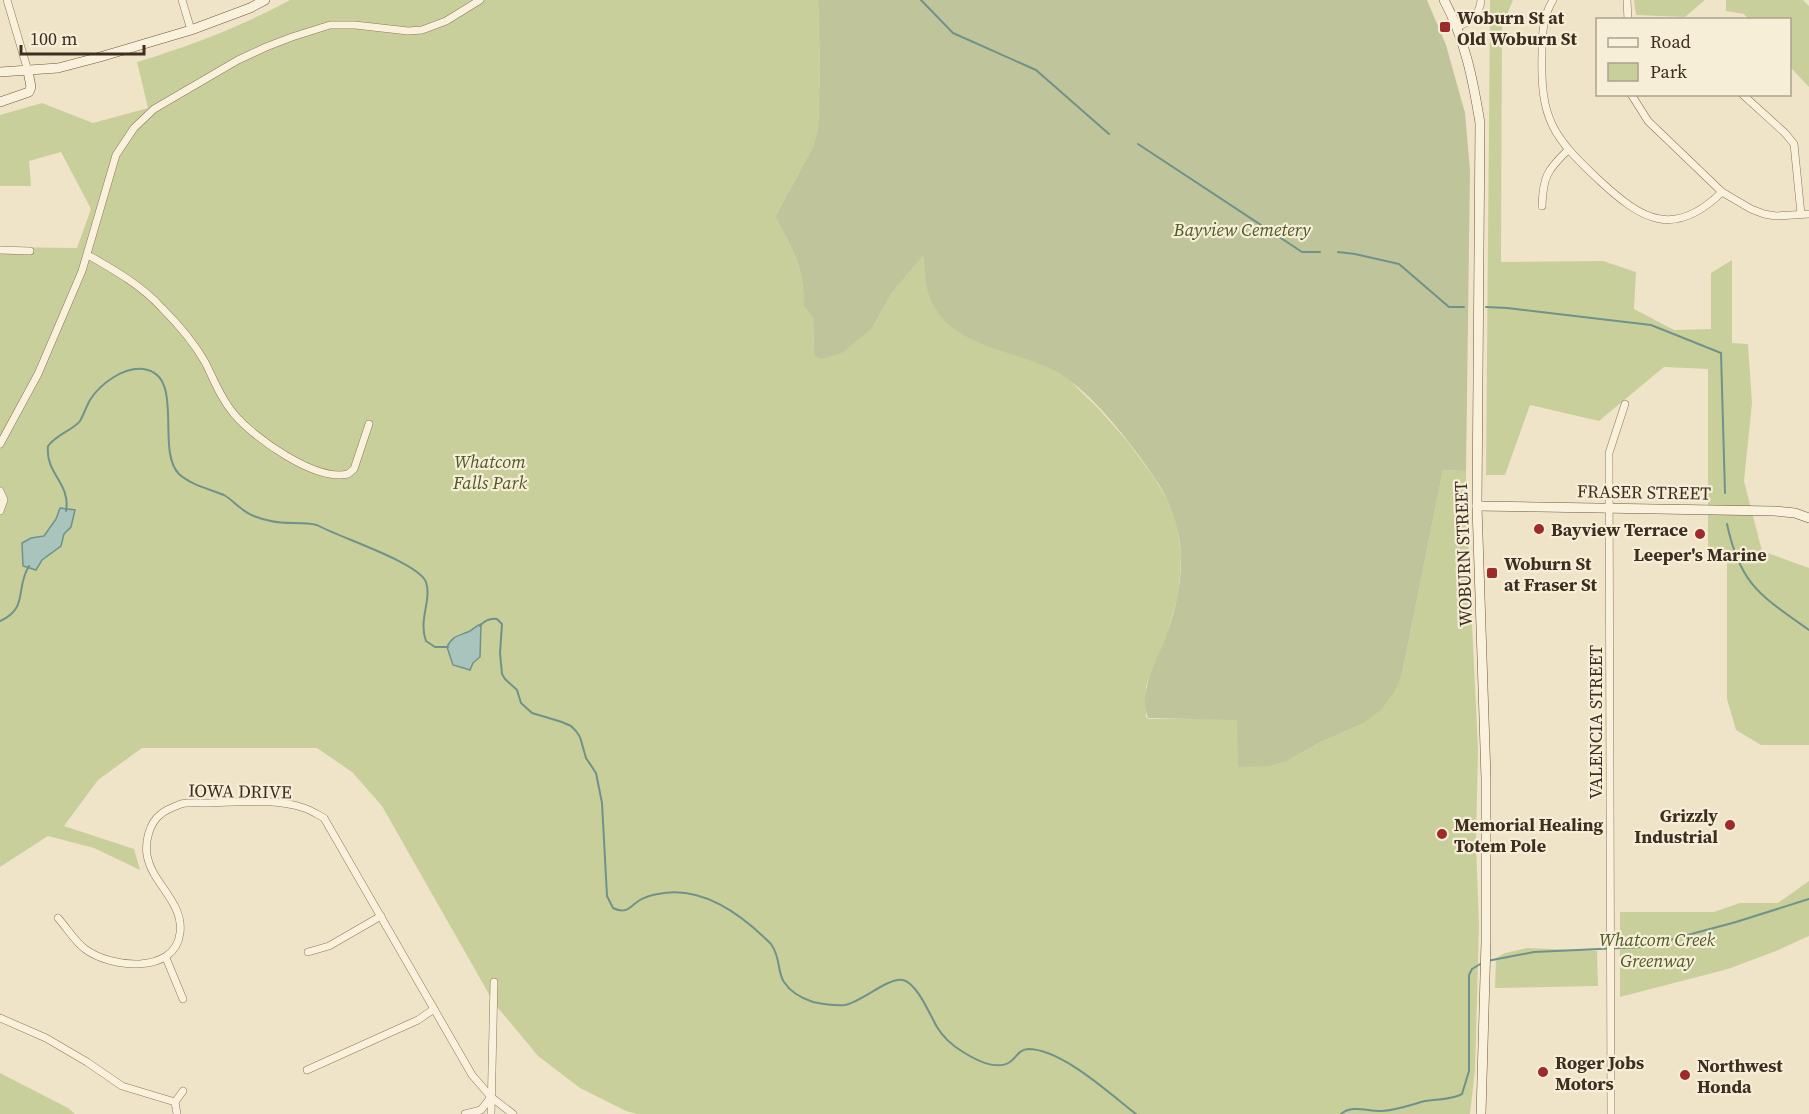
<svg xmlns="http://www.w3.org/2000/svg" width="1809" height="1114" font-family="'Source Serif 4',serif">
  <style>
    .green { fill: #c9cf9b }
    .cemetery { fill: #bfc49a }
    .water { fill: #a9c4bc; stroke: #6f938a; stroke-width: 1.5 }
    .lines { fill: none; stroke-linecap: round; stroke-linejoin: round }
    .stream { stroke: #6f938a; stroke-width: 2 }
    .street-casing { stroke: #8d765c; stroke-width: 8 }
    .secondary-casing { stroke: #6f573f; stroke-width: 10 }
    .street { stroke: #faf1dc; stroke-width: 7 }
    .secondary { stroke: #faf1dc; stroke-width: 9 }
    .poi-dot { fill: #9e2a2b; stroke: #f7eed8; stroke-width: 2 }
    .labels { text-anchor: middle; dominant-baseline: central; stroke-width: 4.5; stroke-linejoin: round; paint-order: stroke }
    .poi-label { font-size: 18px; font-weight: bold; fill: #3d2e20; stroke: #f7eed8; text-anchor: start }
    .park-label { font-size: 18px; font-style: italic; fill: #4d5a26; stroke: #f7eed8 }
    .street-label { font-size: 18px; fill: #3d2e20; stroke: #f7eed8 }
  </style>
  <rect width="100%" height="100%" fill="#f0e4c8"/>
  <!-- green -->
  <g class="green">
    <path d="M290,0H818L820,69L818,128L813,147L775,217C791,245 806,271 803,305L813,318L814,355L872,328L892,293L923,256L927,285L1020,357L1041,363L1068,379L1099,409L1128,442L1155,479L1168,501L1177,522L1181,556L1180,576L1178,595L1167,634L1146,686V717L1149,719H1238L1287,761L1321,742L1362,724L1402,674L1443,470L1466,471V497L1478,749L1476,842L1479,926L1475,1070L1470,1114H637L626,1111L580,1088L538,1056L494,1003L382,806L352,772L317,748H142L98,780L64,826L134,849L140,870L94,848L48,836L0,867V247L77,248L91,209L61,152L29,161L31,186H0V115L42,103L93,123L148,108L137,62C192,45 240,27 290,0Z"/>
    <path d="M1490,0H1513L1502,27L1501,262L1603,261L1636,272L1634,309L1674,330L1711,329V273L1732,260V343L1748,344L1752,403L1744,481L1762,551L1809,568V745H1761L1736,730L1727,699V553L1708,552V369L1664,367L1599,421L1530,405L1505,475H1486Z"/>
    <path d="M1634,0H1705L1685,17L1636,15Z"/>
    <path d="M1726,0H1803L1809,6V87L1790,67V20L1748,19L1744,14L1726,11Z"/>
    <path d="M1809,881V936L1776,951L1728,969L1620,997V912H1714L1740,903H1778Z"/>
    <path d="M1527,948L1597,951L1598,986L1495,988L1496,958L1505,953Z"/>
    <path d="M0,1073L68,1108L75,1114H0Z"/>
  </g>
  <!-- cemetery -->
  <path class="cemetery" d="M818,0H1427L1446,45L1465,113L1470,170L1466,471L1443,470L1402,674L1395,691L1381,710L1362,724L1321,742L1287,761L1268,766L1238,767L1237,720L1148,718C1138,691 1157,661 1166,636C1186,582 1189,529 1156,480C1134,447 1098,400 1066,378C1023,347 947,353 928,292C925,281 925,268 923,256L892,293L872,328L842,353L821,359L814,355L813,318L803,305C806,271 791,245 775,217L813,147L818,128L820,69Z"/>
  <!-- water -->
  <g class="water">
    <path d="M60,508L75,510L71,527L64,534L61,546L42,560L36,570L23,566L22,543L31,538L44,536L56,519Z"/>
    <path d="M481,624L480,657L473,663L470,670L453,665L447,647C452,636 458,636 468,632C473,630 475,626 481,624Z"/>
  </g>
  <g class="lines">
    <!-- stream -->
    <g class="stream">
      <path d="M921,0L953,33L1036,70L1109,134"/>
      <path d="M1138,144L1302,252H1320"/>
      <path d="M1338,252L1355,254L1399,264L1449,307H1464"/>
      <path d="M1486,307L1507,308L1651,325L1721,353L1725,493"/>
      <path d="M66,511C71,483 45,474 48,446C58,433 72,431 80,421C84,414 86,407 90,400C100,384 123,367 143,369C186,374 155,450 179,474C191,485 209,489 224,495C231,499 236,505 242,509C250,516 261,519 271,521C287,525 302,521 317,525C338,537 418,562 426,582C432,600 418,620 426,641L435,647H448"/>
      <path d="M1727,524C1740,585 1761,596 1809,630"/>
      <path d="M0,621C29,608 15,588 29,566"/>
      <path d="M480,626C484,621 490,618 497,619L502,624L500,653L502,674L505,679L517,690L521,703L532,713L562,722L571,726L576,731L580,737L586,758L596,773L602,803L607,896L613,908C627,915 630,906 640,900C645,897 652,895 658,894C702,885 741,914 771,944C781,958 777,972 784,982C791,993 801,998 813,1002C823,1004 835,1006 845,1005C862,1002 888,977 903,980C917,983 930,1015 937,1027C943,1037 953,1046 963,1052C976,1060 996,1071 1010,1062C1017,1057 1018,1050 1028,1049C1062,1049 1110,1094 1136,1114"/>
      <path d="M1487,961L1534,952L1643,947L1736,922L1809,899"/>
      <path d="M1341,1114C1352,1104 1369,1112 1382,1111C1397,1110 1410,1105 1425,1101C1437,1099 1451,1100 1462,1094L1469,1071V975L1472,969L1482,963"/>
    </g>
    <defs>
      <g id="street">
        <path d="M7,0L28,71"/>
        <path d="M182,0L191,30"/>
        <path d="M1553,0C1543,16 1542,34 1542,53C1540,120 1553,137 1600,181C1642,220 1674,239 1722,192"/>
        <path d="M1627,0L1628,20"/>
        <path d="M1457,27C1470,22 1480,15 1481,0"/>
        <path d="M1631,94L1648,121L1722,192L1751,209L1764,214L1776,216L1809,214"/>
        <path d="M1742,94L1785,133L1794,144L1801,214"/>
        <path d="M1542,206C1543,177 1547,170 1568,150"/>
        <path d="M0,250L30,251"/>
        <path d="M88,255C114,270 141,285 162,308C178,324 194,343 205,362C214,380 221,399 234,414C254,438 316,482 348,474L354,469L369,424"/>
        <path d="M0,444L38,374L82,271L116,155L134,128L154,109L238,60L266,47L292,37L330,25H355L408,31L422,30L446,21L480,0"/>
        <path d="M0,491L4,500L0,511"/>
        <path d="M58,918C67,928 75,942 85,949C110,968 175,975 180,933C184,902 152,884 147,855C145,842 149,823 161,814C165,810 176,806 181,804C189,802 200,803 209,803C239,802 274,798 304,808C311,810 318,815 324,818L472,1075L491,1097L513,1114"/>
        <path d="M308,952L329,946L381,916"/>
        <path d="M166,958L183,999"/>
        <path d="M0,1018L46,1038L87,1062L122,1086L175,1102L177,1114"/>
        <path d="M307,1070L418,1020L434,1009"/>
        <path d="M175,1102L183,1091"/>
        <path d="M465,1114L481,1110L491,1097"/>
        <path d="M491,1114L494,982"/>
        <path d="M1611,1114L1609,453L1625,404"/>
      </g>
      <g id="secondary">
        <path d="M1444,0C1465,39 1473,80 1480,123L1477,506L1486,778V942L1481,1114"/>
        <path d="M0,72L58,68L100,57L191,30L250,8L265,0"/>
        <path d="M0,102L29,92L31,87L28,71"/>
        <path d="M1477,506L1774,511L1795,513L1809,518"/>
      </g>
    </defs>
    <!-- street casing -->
    <use href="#street" class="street-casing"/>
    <!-- secondary casing -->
    <use href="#secondary" class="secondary-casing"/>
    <!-- street -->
    <use href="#street" class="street"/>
    <!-- secondary -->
    <use href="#secondary" class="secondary"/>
  </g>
  <!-- markers -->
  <g class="poi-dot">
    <rect x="1439" y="21" width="12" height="12" rx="3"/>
    <circle cx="1539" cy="529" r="6"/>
    <circle cx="1700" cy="534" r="6"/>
    <rect x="1486" y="567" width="12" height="12" rx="3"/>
    <circle cx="1730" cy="825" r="6"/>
    <circle cx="1442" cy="834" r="6"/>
    <circle cx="1543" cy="1072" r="6"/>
    <circle cx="1685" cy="1075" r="6"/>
  </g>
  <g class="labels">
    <!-- poi labels -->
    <g class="poi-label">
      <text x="1457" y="17">Woburn St at<tspan x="1457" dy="21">Old Woburn St</tspan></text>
      <text x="1551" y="529">Bayview Terrace</text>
      <text x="1700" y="554" text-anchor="middle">Leeper's Marine</text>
      <text x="1504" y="563">Woburn St<tspan x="1504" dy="21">at Fraser St</tspan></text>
      <text x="1718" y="815" text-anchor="end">Grizzly<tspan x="1718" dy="21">Industrial</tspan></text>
      <text x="1454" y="824">Memorial Healing<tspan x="1454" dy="21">Totem Pole</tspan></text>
      <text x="1555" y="1062">Roger Jobs<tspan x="1555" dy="21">Motors</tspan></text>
      <text x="1697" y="1065">Northwest<tspan x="1697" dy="21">Honda</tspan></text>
    </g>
    <!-- park labels -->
    <g class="park-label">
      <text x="1242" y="229">Bayview Cemetery</text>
      <text x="490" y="461">Whatcom<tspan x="490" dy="21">Falls Park</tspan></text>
      <text x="1657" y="939">Whatcom Creek<tspan x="1657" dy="21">Greenway</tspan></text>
    </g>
    <!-- street labels -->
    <g class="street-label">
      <text transform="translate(1644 492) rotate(1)">FRASER STREET</text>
      <text transform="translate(1463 554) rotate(-92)">WOBURN STREET</text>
      <text transform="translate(1595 722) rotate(-90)">VALENCIA STREET</text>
      <text transform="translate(240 791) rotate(1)">IOWA DRIVE</text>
    </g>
  </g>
  <!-- legend -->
  <rect x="1596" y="18" width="195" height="78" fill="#f7eed8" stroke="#ada18e" stroke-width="1.5"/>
  <rect x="1608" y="38" width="30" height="9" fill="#faf1dc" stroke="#ada18e" stroke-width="1.5"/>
  <text x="1650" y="48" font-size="18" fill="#3d2e20">Road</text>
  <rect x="1608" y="63" width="30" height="18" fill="#c9cf9b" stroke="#ada18e" stroke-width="1.5"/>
  <text x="1650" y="78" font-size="18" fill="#3d2e20">Park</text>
  <!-- scale -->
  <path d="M21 45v9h123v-9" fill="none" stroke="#3d2e20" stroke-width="3"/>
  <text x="30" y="45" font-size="18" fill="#3d2e20" stroke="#f7eed8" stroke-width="4.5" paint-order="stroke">100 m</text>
</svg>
